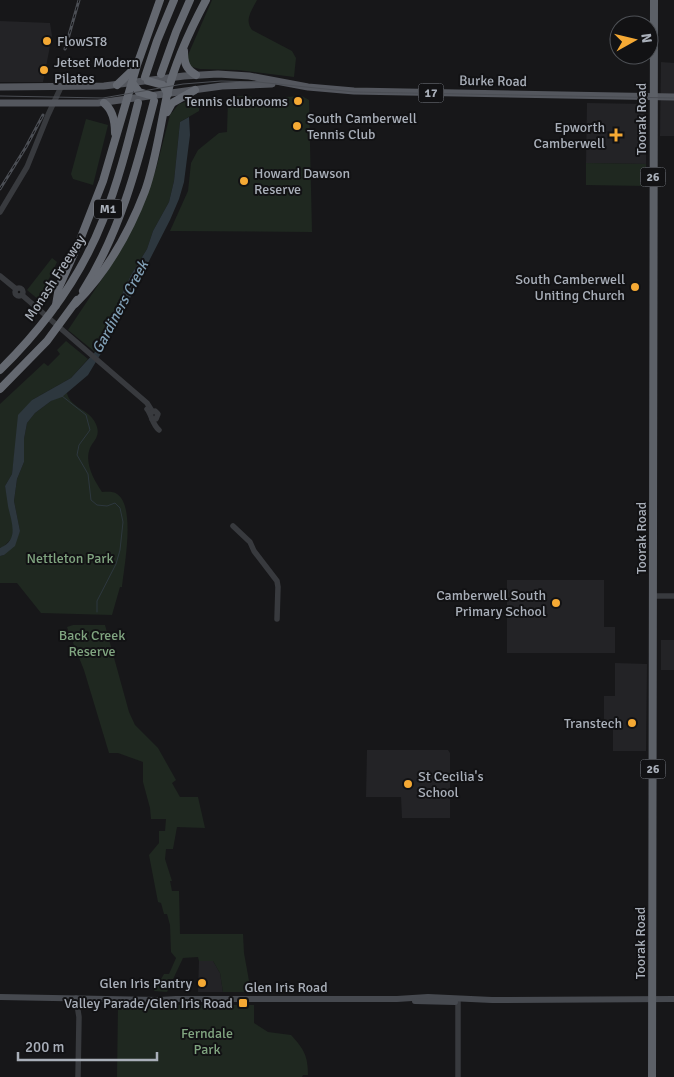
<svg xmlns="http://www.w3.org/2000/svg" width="674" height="1077" font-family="Signika,sans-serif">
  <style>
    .built { fill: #232326 }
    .green { fill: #1f2820 }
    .water { fill: #2d373e }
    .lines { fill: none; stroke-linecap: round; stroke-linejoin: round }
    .stream { stroke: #2d373e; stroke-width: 1 }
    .tertiary { stroke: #383a3e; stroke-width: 5.5 }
    .secondary { stroke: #46494f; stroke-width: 6 }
    .primary { stroke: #54575e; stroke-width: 7 }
    .trunk { stroke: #5c6067; stroke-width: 8 }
    .motorway { stroke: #646870; stroke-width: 8 }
    .tram { stroke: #4b4e54; stroke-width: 1 }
    .rail-casing { stroke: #4b4e54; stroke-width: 3 }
    .rail { stroke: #121214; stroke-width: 1; stroke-dasharray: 4; stroke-linecap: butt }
    .poi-dot { fill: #f5a934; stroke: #121214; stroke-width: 2 }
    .labels { text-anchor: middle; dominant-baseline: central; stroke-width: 4; stroke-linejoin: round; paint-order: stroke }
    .shield { fill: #121214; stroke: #7c8088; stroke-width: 1 }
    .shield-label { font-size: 12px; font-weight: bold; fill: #a9afb9 }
    .poi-label { font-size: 14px; fill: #a9afb9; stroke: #121214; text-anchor: end }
    .street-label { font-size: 14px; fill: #a9afb9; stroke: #121214 }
    .park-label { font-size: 14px; fill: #80a580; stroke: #121214 }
    .water-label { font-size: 15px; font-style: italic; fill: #809fb5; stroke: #121214 }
  </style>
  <rect width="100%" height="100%" fill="#171719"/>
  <!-- built -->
  <g class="built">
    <path d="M0,21L50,23L52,36L43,82H0Z"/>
    <path d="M661,62L674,63V136H660Z"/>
    <path d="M587,103L644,104L646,106V164L586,163Z"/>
    <path d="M507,580H604V627H615V653H507Z"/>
    <rect x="661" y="640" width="13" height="30"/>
    <path d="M615,663L647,664L646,751H613V724H604V696H615Z"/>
    <path d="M367,750H448L450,753V818H402L401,797H366Z"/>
    <path d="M199,961H213L220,973L223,992H198Z"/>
  </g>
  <!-- green -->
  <g class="green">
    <path d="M212,0H257C252,10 244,20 252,30L292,51L296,58L294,77L238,70L200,69L192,67L188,62V55Z"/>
    <path d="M241,96L253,97V101L285,102V97L302,96L309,100L312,232L170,231L188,191L191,163L198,150L219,133L227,132L228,98Z"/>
    <path d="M199,98V111L180,122L174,181L169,202L153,231L147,249L131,275L95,352L68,330L108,270L142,207L156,169L170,115L179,104Z"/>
    <path d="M86,119L108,125L93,185L73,179L71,174Z"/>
    <path d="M586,163L646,164V186L586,185Z"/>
    <path d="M52,258L57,262L39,300L27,290Z"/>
    <path d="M66,341L88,359L71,378L32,400L15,451L12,474L5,486L14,525L12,538L3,547L0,548V404L44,363L48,366L60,354L57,350Z"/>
    <path d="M67,393C70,409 92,409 97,427C100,437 93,441 90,448C84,463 94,480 102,492C107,492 113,491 117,494C136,506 124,567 122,587H120L112,615L41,613L17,583H0V556L4,555L20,531L14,501L17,479L24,462V439L27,423L35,413L51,401Z"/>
    <path d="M73,625H105L129,712L135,725L158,748L176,780L172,783L180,797H198L205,828L177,827L173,849H166L165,859L172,881H170L172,891H179L180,934H243L244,953L251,992H223L220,973L213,961H199L198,957L183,958L167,992L154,991L164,974H169L176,958L171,952L170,925L167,914H164L161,903L158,902L149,855L159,843V831H165L166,819H151L150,808L143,782V762L118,753H109L84,670L68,630L67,627Z"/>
    <path d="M118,1005H254V1023L268,1032L291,1035C304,1049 308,1056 308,1075H303L302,1077H117Z"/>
  </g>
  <!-- water -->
  <path class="water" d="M189,117L190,135L184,182L179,199L170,220L106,345L88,375L62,397L51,401L35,413L27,423L24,439V462L17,479L14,501L20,531L15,546L4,555L0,556V548C20,540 11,521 8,506C7,499 6,492 5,486L12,474L18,415L32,400L71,378L95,352L131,275L147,249L153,231L169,202L174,181L180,122Z"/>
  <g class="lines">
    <!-- stream -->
    <path class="stream" d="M62,396L86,415L90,430L79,445L77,455L88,474L91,500L97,505L107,506L115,503L120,508L123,522L120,550L116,564L97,601V612"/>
    <!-- tertiary -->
    <g class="tertiary">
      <path d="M0,212L27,167L48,115L61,87"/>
      <path d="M0,276L16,289"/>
      <circle cx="19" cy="292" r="4"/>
      <path d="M22,295L147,403L152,411"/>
      <path d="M147,409C152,415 152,424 159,430"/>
      <path d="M150,413L155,411L158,414L156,419H152"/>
      <path d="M233,526L250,542L254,551L277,581L278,587L277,619"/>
      <path d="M654,596H674"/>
      <path d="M76,998L79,1017L78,1077"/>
      <path d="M458,1002V1077"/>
    </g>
    <!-- secondary -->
    <g class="secondary">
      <path d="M0,997L159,1000L176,999H397L428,997L492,1000L674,999"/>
      <path d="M415,1001L455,1002"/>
    </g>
    <!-- primary -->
    <g class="primary">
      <path d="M0,87L104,86L184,76L218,74L249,76L308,87L354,91L674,97"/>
      <path d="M0,103H98L222,86L272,84"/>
    </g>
    <!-- trunk -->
    <path class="trunk" d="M652,1077L654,0"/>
    <!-- motorway -->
    <g class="motorway">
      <path d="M184,51C184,63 186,69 196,75"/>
      <path d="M161,74L176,32L190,0"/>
      <path d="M145,77L157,41L174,0"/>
      <path d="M148,81L163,85L168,94"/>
      <path d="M133,84L139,92L153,96"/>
      <path d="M117,85L136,67"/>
      <path d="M104,103C113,110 115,122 115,133"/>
      <path d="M167,112L172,103L195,90"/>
      <path d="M83,291C120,232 137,167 154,101"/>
      <path d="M75,304C107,272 129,233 145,191C156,160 160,127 167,95C175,62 190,30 206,0"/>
      <path d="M56,305L59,287L80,240L103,181L137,65L160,0"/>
      <path d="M0,370C43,328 81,276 103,220C118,183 128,143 138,103"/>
      <path d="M0,389L47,341L77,300"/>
    </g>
    <!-- tram -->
    <path class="tram" d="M0,96L103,98L183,84L221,81L258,82L354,92L674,98"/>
    <defs>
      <g id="rail">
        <path d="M65,49L79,0"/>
        <path d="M0,189L26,147L43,115"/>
      </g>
    </defs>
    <!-- rail casing -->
    <use href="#rail" class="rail-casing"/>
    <!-- rail -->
    <use href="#rail" class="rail"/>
  </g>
  <!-- markers -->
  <g class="poi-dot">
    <circle cx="47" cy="41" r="5"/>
    <circle cx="44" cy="70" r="5"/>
    <circle cx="298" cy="101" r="5"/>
    <circle cx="297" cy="126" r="5"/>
    <path d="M613.5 127.5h5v5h5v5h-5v5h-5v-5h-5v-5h5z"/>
    <circle cx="244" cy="181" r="5"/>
    <circle cx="635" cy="287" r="5"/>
    <circle cx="556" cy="603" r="5"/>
    <circle cx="632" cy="723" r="5"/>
    <circle cx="408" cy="784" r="5"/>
    <circle cx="202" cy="983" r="5"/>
    <rect x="238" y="998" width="10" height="10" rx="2.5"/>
  </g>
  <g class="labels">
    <!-- shield labels -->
    <g class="shield">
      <rect x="418.5" y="83.5" width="25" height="19" rx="4"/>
      <rect x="640.5" y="167.5" width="25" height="19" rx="4"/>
      <rect x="94" y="199.5" width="28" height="19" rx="4"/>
      <rect x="640.5" y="759.5" width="25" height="19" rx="4"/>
    </g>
    <g class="shield-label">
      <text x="431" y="93">17</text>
      <text x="653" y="177">26</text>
      <text x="108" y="209">M1</text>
      <text x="653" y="769">26</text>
    </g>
    <!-- poi labels -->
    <g class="poi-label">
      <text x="57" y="41" text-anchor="start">FlowST8</text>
      <text x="54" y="62" text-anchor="start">Jetset Modern<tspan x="54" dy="16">Pilates</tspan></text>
      <text x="288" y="101">Tennis clubrooms</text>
      <text x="307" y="118" text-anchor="start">South Camberwell<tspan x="307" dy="16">Tennis Club</tspan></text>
      <text x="605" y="127">Epworth<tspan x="605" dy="16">Camberwell</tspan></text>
      <text x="254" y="173" text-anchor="start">Howard Dawson<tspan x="254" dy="16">Reserve</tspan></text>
      <text x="625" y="279">South Camberwell<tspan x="625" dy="16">Uniting Church</tspan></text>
      <text x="546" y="595">Camberwell South<tspan x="546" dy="16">Primary School</tspan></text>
      <text x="622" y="723">Transtech</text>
      <text x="418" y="776" text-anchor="start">St Cecilia's<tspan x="418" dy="16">School</tspan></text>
      <text x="192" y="983">Glen Iris Pantry</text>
      <text x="233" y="1003">Valley Parade/Glen Iris Road</text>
    </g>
    <!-- street labels -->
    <g class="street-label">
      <text transform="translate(493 81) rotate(1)">Burke Road</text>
      <text transform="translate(641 119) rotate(-90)">Toorak Road</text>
      <text transform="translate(55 278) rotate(-57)">Monash Freeway</text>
      <text transform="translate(641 538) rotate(-90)">Toorak Road</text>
      <text transform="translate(640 943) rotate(-90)">Toorak Road</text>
      <text x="286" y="987">Glen Iris Road</text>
    </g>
    <!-- park labels -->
    <g class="park-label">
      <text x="70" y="558">Nettleton Park</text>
      <text x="92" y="635">Back Creek<tspan x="92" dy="16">Reserve</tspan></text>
      <text x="207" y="1033">Ferndale<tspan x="207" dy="16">Park</tspan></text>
    </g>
    <!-- water labels -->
    <g class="water-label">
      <text transform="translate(120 307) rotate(-62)">Gardiners Creek</text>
    </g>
  </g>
  <!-- north arrow -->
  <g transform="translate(634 40) rotate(82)"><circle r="24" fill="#121214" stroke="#4e5156"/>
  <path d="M0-4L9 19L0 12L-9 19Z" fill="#f5a934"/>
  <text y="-8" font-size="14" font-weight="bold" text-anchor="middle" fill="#a9afb9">N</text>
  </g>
  <!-- scale -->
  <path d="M18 1052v8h139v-8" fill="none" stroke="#a9afb9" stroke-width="2.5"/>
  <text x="25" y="1052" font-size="15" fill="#a9afb9" stroke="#121214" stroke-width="4" paint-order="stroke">200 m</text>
</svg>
